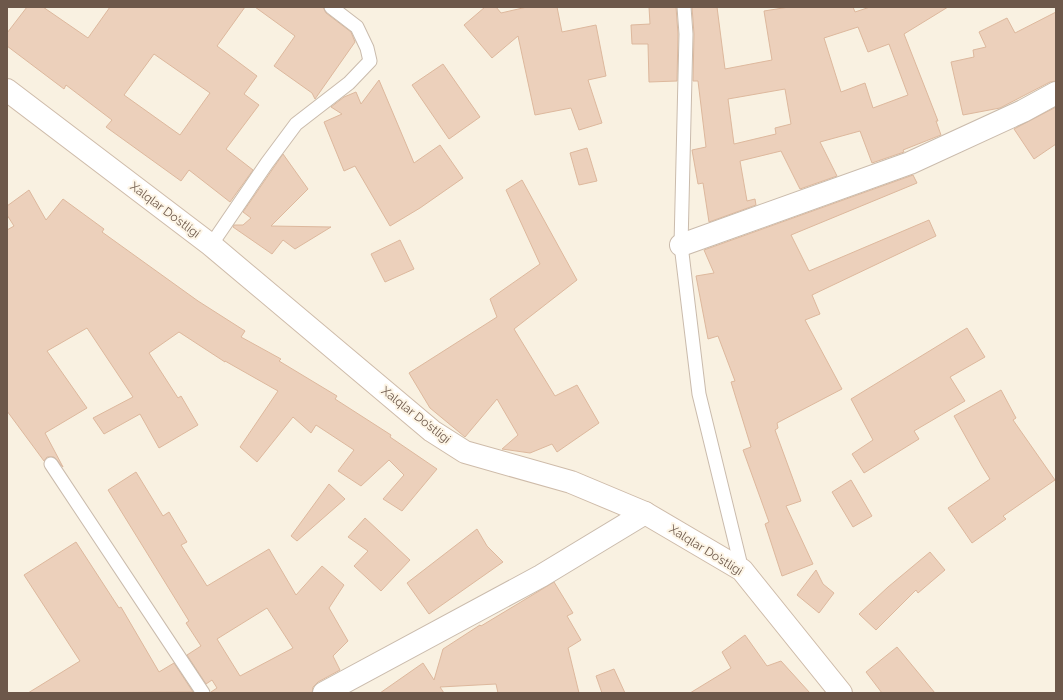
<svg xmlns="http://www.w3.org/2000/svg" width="1063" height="700" font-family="Raleway,sans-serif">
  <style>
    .building { fill: #ecd0bb; stroke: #ddb89d; fill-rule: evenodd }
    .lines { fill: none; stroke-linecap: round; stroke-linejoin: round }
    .lane-casing { stroke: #cabbac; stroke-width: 15 }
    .street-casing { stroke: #cabbac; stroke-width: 24 }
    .secondary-casing { stroke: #cebba9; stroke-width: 24 }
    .lane { stroke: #fff; stroke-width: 13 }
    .street { stroke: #fff; stroke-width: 22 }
    .secondary { stroke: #fff; stroke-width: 22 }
    .labels { text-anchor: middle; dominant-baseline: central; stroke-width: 4; stroke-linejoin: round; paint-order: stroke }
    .street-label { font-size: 12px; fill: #6d584a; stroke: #fdf5e6 }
  </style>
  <rect width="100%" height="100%" fill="#f9f1e1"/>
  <!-- building -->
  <g class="building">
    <path d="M27,7H43L88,38L110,7H245L217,46L257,76L244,94L259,105L226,149L253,170L230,202L189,170L181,181L106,127L112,120L66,85L64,89L7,46V33ZM154,54L210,93L180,135L124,95Z"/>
    <path d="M255,7H323L326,13L351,32L355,42L315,99L312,93L274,66L295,36Z"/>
    <path d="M485,7H496L501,13L527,7H557L562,32L596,25L606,76L588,80L602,123L579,130L571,108L535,115L518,36L492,58L464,25Z"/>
    <path d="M649,7H676L678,34L677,81L649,82L648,44H632L631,25L650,24Z"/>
    <path d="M692,7H717L725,69L772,60L764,11L789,7H853L855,12L870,7H948L904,34L938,121H936L941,135L903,150L904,152L872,163L860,131L820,142L837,176L800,189L781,151L740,161L747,201L755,199L756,205L709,222L703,183L698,184L692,150L706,147L698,81H693L694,34ZM858,27L868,52L889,44L908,95L873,108L865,83L841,92L824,38ZM785,89L791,124L775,128L776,134L734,144L728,99Z"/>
    <path d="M1056,12V81L1050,82L1000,108L963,115L951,62L974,57L973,50L986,47L979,32L1007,18L1015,33Z"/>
    <path d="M443,64L480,117L449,139L412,85Z"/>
    <path d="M379,80L414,163L440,145L463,178L420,208L390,226L355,166L344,171L324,122L342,114L331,107L344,97L356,92L361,104Z"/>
    <path d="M1056,107V144L1034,159L1014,129Z"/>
    <path d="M587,148L597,181L579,185L570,153Z"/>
    <path d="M283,154L308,189L271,226L331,227L295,249L283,240L272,254L233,227L234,225H243L251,218L243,212Z"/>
    <path d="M913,175L917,183L791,235L809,271L929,220L936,236L812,295L820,314L805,320L842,389L777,423L778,428L775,430L801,501L786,506L813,564L782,576L765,524L769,522L743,450L751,447L731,382L735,381L718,336L708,339L696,276L714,273L704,250Z"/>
    <path d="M522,180L577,280L514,329L555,396L577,385L599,423L557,452L552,444L530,453L502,449L518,435L497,399L465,437L430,408L409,373L497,317L490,299L540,264L506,190Z"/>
    <path d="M29,190L46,220L63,199L104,229L102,232L198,301L245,331L241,337L281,359L279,361L337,396L335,399L391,435L390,437L437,469L402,511L383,499L404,475L389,460L361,486L338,471L354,450L316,425L311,433L293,417L257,462L240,447L278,391L225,361V362L179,332L149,353L178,398L181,396L198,425L159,448L140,414L104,434L93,418L133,397L87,328L47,351L87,408L45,433L63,467L54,457H47L44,461L7,411V230L14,226L7,215V206Z"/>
    <path d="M400,240L414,269L385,282L371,254Z"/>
    <path d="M967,328L985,357L950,377L965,401L914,431L919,439L864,473L852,454L873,440L851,399Z"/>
    <path d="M1001,390L1016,418L1013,420L1055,480L1003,516L1006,519L972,543L948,508L990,479L982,466L954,416Z"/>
    <path d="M136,472L163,516L169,512L187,542L181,545L207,586L269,549L296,595L322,566L344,585L329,608L348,641L333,656L340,670L318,682L313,687L312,693H211V692L217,688L212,680L206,684L187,655L201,646L186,623L189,621L108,490ZM267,608L293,648L240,676L217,639Z"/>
    <path d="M851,480L872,516L853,527L832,492Z"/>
    <path d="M329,484L345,499L297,541L291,536Z"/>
    <path d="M365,518L410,560L381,591L354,566L368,551L348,537Z"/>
    <path d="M477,529L487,546L503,562L429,614L407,583Z"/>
    <path d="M76,542L119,608L121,607L159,672L174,663L193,692L28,693L80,661L24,575Z"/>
    <path d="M930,552L945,570L918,593L916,590L876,630L859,614L888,587Z"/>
    <path d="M816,570L823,584L834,593L819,613L797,595Z"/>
    <path d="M554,582L573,613L567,616L581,640L568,648L579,693H498L496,684L440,687L444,693H380L423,663L434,680L443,649L480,625L481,626Z"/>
    <path d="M745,635L767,666L781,661L810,693H690L731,668L722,652Z"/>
    <path d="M897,647L935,693H882L866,672Z"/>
    <path d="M614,669L625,693H602L596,676Z"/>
  </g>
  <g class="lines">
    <defs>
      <g id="lane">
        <path d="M684,7L686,34L681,245L699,394L742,570"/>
        <path d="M211,245L267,163L296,124L349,83L370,61L367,48L357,27L331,7"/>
        <path d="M51,464L203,693"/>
      </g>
      <g id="street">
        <path d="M681,245L910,163L1023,111L1056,93"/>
        <path d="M324,693L541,576L645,513"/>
      </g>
      <path id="secondary" d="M7,90L211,245L432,431L465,452L571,482L645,513L742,570L841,693"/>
    </defs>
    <!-- lane casing -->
    <use href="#lane" class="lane-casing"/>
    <!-- street casing -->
    <use href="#street" class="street-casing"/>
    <!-- secondary casing -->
    <use href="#secondary" class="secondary-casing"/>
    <!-- lane -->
    <use href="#lane" class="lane"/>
    <!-- street -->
    <use href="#street" class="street"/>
    <!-- secondary -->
    <use href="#secondary" class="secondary"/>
  </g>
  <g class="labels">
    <!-- street labels -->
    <g class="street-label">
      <text transform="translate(165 210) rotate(37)">Xalqlar Do’stligi</text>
      <text transform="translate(416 415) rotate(38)">Xalqlar Do’stligi</text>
      <text transform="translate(706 550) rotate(32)">Xalqlar Do’stligi</text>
    </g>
  </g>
  <!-- border -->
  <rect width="1063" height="700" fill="none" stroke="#6d584a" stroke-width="16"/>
</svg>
